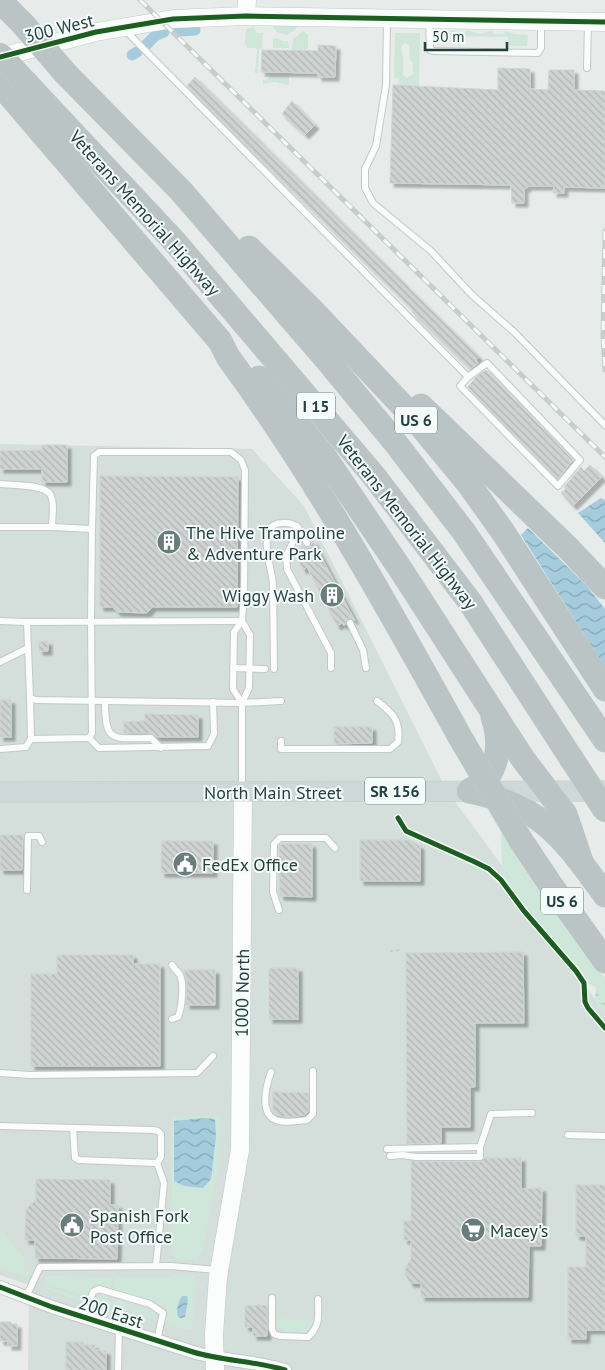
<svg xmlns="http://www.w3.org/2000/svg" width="605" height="1370" font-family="'PT Sans',sans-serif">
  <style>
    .built { fill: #d4dedb }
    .grass { fill: #cfe6da; fill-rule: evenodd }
    .wetland { fill: url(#wetland-marsh) }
    .water { fill: url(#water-waves) }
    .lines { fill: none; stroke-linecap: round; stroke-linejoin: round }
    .canal { stroke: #a5ccdd; stroke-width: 11 }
    .building { fill: url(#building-back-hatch); stroke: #cfd5d4; filter: url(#shadow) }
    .lane-casing { stroke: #c4c9c8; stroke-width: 8 }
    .street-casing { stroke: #c4c9c8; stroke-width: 14 }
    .secondary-casing { stroke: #c2cac8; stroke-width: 19 }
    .primary-casing { stroke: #c2cbca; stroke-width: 21 }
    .highway-casing { stroke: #c2cbca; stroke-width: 25 }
    .path { stroke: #c2cbca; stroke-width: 2; stroke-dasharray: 2.5 4; stroke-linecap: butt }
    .lane { stroke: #fbfcfc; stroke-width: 6 }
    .street { stroke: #fbfcfc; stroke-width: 12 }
    .secondary { stroke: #fbfcfc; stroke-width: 18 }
    .primary { stroke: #ced8d7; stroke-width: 20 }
    .highway { stroke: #bbc4c4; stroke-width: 24 }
    .rail-casing { stroke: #c8cdcc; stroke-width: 5 }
    .rail { stroke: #f5fbf9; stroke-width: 3; stroke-dasharray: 9; stroke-linecap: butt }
    .highway-bridge-casing { stroke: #c2cbca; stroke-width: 25; stroke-linecap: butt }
    .highway-bridge { stroke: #bbc4c4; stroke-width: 24 }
    .cycleway-casing { stroke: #f5fbf9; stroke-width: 8 }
    .cycleway { stroke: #1b5e20; stroke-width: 5 }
    .labels { text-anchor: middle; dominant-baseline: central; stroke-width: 4; stroke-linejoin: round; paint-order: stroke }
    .shield { fill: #f5fbf9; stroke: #617a77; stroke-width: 1 }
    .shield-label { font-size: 16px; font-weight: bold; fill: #22423f }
    .street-label { font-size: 18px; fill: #22423f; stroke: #f5fbf9 }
    .poi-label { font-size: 18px; fill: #22423f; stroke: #f5fbf9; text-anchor: start }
  </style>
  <defs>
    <pattern id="wetland-marsh" width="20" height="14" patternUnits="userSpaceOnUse" patternTransform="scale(1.25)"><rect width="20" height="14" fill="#cfe6da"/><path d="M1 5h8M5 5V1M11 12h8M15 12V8" fill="none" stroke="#b1c6bc"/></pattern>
    <pattern id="water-waves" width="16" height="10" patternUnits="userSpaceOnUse" patternTransform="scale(1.25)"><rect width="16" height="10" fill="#a5ccdd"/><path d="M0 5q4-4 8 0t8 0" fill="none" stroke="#86a7b5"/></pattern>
    <pattern id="building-back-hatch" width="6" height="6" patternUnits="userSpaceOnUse" patternTransform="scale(1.25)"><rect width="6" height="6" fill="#ced3d2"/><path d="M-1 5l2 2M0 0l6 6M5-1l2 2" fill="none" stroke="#b1b6b5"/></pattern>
    <filter id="shadow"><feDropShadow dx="4" dy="4" stdDeviation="1" flood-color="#0004"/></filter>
  </defs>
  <rect width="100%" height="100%" fill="#e7eceb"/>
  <!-- built -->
  <path class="built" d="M0,444L252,449L304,506L447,791L514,882L605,1014V1370H28L29,1285L0,1275Z"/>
  <!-- grass -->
  <g class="grass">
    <path d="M273,25L297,26H298L295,30L287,35C280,34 274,32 273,25Z"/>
    <path d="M254,27L257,33H263L262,48L259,49L258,74L255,73L257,50L255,48H248L245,44L246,29Z"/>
    <path d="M454,30L455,33L465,34L466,30L480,34L493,30L492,32L494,34H504L505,31L514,34L528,35L527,46H509L508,37L442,36H439L437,33Z"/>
    <path d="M303,31L308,34V48L304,51L292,50L293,39Z"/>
    <path d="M395,33H420L419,87L398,86L399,78H394ZM405,43L409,45L410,59L413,63V74L407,78L403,75V58L401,46Z"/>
    <path d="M276,38L283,41H288L289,48H273V39Z"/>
    <path d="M270,75L289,76V85L275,82L263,84V80L268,79Z"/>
    <path d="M501,827L584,950L605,978V993L587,982L502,875Z"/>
    <path d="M221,1115L218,1167L202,1252L197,1259L180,1260L171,1254L172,1182H171V1117Z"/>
    <path d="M0,1232H4L24,1258L25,1273H30L29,1278L0,1268Z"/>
    <path d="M170,1275H194L196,1281L192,1329L186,1330L165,1323C167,1316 170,1312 164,1306L113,1289L116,1277L169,1278Z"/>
    <path d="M46,1276L114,1277L110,1288L99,1284H93L87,1297L44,1283Z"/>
    <path d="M43,1285L86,1299L83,1302L46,1289Z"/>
    <path d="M103,1295L106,1296L107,1299L116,1302L117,1299L154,1312L156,1314L154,1320L97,1301L99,1296Z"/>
    <path d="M96,1303L154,1322L153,1323L151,1324L98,1307Z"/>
    <path d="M277,1319L309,1320L313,1321L307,1334L285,1333L277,1326Z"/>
  </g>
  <!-- wetland -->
  <path class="wetland" d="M596,986L605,993V1014L595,999Z"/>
  <!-- water -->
  <g class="water">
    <path d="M601,498L605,500V543L578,513Z"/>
    <path d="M528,528L587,586L605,609V667L521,535Z"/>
    <path d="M204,1118L215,1119L216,1137L211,1179L203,1188L184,1186L174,1181V1121Z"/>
    <path d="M182,1296H187L188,1300L185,1317L182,1318H179C175,1312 178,1302 182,1296Z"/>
  </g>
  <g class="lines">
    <!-- canal -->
    <g class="canal">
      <path d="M179,31L195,30"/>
      <path d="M145,46L156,35L164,32"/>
      <path d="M132,55L137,52"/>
    </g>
  </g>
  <!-- building -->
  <g class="building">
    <path d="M318,45L336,46L335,77H318V73L261,72L262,50L318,51Z"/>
    <path d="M498,68L530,69V89L548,90L549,70H574V90L605,91V188L564,187V193H553L554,186H527V188H524V203H512L511,185L390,183L393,85L498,90Z"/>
    <path d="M195,77L479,357L476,360L478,363L470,369L412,312L413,310L255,154L187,86Z"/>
    <path d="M292,101L315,125L305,135L282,114Z"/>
    <path d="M486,370L573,460L558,479L468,387L477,376Z"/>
    <path d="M42,445H67V482H42V469H0V451L42,450Z"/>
    <path d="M590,465L602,477L573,506L561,493L566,489L564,487L581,467L584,471Z"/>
    <path d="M100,476L238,477L237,607H152L147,613L117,612L112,607H100Z"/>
    <path d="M312,541H313L355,621L351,618L347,619L344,626L342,623L337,626L307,567L303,570L296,555L303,551L301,546L309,548L311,545Z"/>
    <path d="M48,641V651H39V642Z"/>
    <rect x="0" y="700" width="11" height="37"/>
    <path d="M145,714L198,715V737H157L151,733H124V722L145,721Z"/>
    <path d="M334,727H372V743L334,744Z"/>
    <path d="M0,835H23L22,870H0Z"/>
    <path d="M360,840H409L420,846V881H360Z"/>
    <path d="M162,841H213V873H161Z"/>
    <path d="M282,844H312V897L280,896L279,846Z"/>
    <path d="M523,952L524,1023H475V1087H470V1127H441V1143L407,1144L406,953Z"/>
    <path d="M57,955H133V964H160V1066H31V974H57Z"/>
    <rect x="269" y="968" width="29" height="51"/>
    <path d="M184,970H215V1005H186L187,984Z"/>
    <path d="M273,1092L308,1093V1112L305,1115L293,1117H283L275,1114L273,1111Z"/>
    <path d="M485,1158H521V1189L542,1188L541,1246H529L528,1297H421V1283H410L405,1274L406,1266L411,1260V1240H404V1221H411V1161L480,1162Z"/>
    <path d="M36,1179L110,1180V1205H118L117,1259L35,1258V1240H25L26,1209L36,1200Z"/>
    <path d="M576,1185H605V1330H586V1339H568V1267H586V1236H576Z"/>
    <path d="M267,1305V1336H253V1327H245V1306Z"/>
    <path d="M0,1322H11V1324H17V1346H8V1341H0Z"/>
    <path d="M66,1342H83V1345H95L94,1350L106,1351V1370H66Z"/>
  </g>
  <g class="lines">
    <defs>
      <g id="lane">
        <path d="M429,19L430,50L434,51L538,53L541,48V22"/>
        <path d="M387,20L386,85L376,146L365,169V188L373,203L431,251L472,295L514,332L605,425"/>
        <path d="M125,30L468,377L460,386L558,486L580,460L487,363L468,377"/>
        <path d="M587,68L588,23"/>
        <path d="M0,484C11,485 47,484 51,496C55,505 52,517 52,527H0"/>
        <path d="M297,526V534L286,556L287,569L331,653V668"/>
        <path d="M92,529L94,456L99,452H231L241,460L245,470L244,596L242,621L234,632L233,689L242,703"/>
        <path d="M0,621L27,622L242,621"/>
        <path d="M242,621L250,635L249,688L242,703V788"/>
        <path d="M27,622L30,698L36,700L242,703L281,701"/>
        <path d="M350,623L363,650L366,668"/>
        <path d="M0,662L28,648"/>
        <path d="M233,668L265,669"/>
        <path d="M274,669L273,584C272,568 254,523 283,523C298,522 301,531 307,543"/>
        <path d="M30,698L31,739L89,738L92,733L91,620L92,529L52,527"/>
        <path d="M105,701C105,744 112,738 151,738L161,748"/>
        <path d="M89,738L99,748L208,746L214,734L213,702"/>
        <path d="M281,741V749H390L398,742C401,721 393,713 377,701"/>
        <path d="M0,749L26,747L31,739"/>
        <path d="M27,890L28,836H39L42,842"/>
        <path d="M279,910L273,892L274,844L280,838H326L335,848"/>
        <path d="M172,965C174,968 178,972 180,975C184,984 182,1008 178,1017L172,1019"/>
        <path d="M271,1072C266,1086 258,1116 279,1121C288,1123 298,1121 307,1120L313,1114V1071"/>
        <path d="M0,1073L30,1075L197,1073L213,1056"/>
        <path d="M0,1126L153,1130L158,1131L161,1134V1157L157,1163L79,1160L75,1158L73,1128"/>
        <path d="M568,1135L605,1136"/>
        <path d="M387,1149L480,1147L491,1114L532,1113"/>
        <path d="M390,1156L402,1155L416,1157H480V1147"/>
        <path d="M156,1266L164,1183L157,1163"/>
        <path d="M26,1297L40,1267L171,1266L217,1270"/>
        <path d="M272,1298V1329L274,1334L280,1336L308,1337C321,1325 318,1315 318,1299"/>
        <path d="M84,1318L93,1292L99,1289L150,1304L163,1313L157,1341"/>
        <path d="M118,1370L119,1329"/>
      </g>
      <path id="street" d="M0,1287L52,1307L193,1352C223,1361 255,1361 285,1370"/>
      <g id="secondary">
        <path d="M246,16L247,0"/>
        <path d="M0,57L96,32L173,19L246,16L605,22"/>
        <path d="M215,1370L214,1334L218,1277L240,1150L243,792"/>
      </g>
      <path id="primary" d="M0,792L605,791"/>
      <g id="highway">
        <path d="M0,1L23,24"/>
        <path d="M66,74L181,191L327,360L394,441L464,532L605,740"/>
        <path d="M26,83L175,242L374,476L470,602L571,758"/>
        <path d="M0,84L220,341L228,357C316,477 388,607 460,737"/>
        <path d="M249,248L313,311L416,420L468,483L503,532L605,689"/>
        <path d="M259,378L324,456L401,570L523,759L565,814L581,861"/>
        <path d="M421,406L568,548L605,587"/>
        <path d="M471,790C499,776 502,744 493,717"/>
        <path d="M469,791C542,805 564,839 605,895"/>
        <path d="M520,839L550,884L605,961"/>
      </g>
    </defs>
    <!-- lane casing -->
    <use href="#lane" class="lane-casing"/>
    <!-- street casing -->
    <use href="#street" class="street-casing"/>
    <!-- secondary casing -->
    <use href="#secondary" class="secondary-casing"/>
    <!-- primary casing -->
    <use href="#primary" class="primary-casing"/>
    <!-- highway casing -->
    <use href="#highway" class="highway-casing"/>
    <!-- path -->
    <path class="path" d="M390,951L401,950"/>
    <!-- lane -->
    <use href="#lane" class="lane"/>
    <!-- street -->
    <use href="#street" class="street"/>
    <!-- secondary -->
    <use href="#secondary" class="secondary"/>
    <!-- primary -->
    <use href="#primary" class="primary"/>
    <!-- highway -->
    <use href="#highway" class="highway"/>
    <defs>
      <g id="rail">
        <path d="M140,0L605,457"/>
        <path d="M605,231L603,336L605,370"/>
      </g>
    </defs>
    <!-- rail casing -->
    <use href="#rail" class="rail-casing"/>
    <!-- rail -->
    <use href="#rail" class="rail"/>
    <defs>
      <g id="highway-bridge">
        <path d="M23,24L66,74"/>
        <path d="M0,55L26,83"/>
        <path d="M460,737L520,839"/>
        <path d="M571,758L605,810"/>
      </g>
    </defs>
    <!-- highway-bridge casing -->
    <use href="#highway-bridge" class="highway-bridge-casing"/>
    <!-- highway-bridge -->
    <use href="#highway-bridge" class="highway-bridge"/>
    <defs>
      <g id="cycleway">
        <path d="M0,57L96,32L173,19L246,16L605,22"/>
        <path d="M398,818L406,831L475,862L489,869L501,880L524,911L576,971L584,983L585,1002L588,1008L605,1028"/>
        <path d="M0,1287L52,1307L193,1352C223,1361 255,1361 285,1370"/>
      </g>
    </defs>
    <!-- cycleway casing -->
    <use href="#cycleway" class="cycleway-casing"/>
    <!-- cycleway -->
    <use href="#cycleway" class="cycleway"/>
  </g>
  <!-- icons -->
  <defs>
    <symbol id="building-disc" viewBox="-11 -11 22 22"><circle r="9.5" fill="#677e7b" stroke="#f5fbf9"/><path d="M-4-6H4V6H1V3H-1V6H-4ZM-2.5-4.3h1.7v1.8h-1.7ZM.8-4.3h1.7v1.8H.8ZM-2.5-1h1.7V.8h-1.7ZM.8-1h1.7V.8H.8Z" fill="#fff"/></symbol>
    <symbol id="civic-disc" viewBox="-11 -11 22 22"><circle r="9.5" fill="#677e7b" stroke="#f5fbf9"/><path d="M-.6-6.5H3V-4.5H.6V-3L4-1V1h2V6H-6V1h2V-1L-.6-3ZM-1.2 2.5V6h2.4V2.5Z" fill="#fff"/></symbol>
    <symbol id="supermarket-disc" viewBox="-11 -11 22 22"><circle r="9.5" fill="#677e7b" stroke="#f5fbf9"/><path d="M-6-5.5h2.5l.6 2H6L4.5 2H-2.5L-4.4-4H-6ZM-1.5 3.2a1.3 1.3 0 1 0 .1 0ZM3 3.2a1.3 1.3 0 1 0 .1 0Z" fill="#fff"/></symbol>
  </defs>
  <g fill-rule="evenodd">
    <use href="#building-disc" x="155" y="528" width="28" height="28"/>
    <use href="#building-disc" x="318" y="581" width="28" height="28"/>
    <use href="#civic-disc" x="171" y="850" width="28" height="28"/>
    <use href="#civic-disc" x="58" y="1211" width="28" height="28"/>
    <use href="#supermarket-disc" x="459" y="1216" width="28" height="28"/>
  </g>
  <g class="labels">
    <!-- shield labels -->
    <g class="shield">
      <rect x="297" y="392.5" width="38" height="27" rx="4"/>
      <rect x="395" y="406.5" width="42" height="27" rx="4"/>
      <rect x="365" y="777.5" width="60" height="27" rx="4"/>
      <rect x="541" y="887.5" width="42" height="27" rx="4"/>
    </g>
    <g class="shield-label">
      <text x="316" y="406">I 15</text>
      <text x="416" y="420">US 6</text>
      <text x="395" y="791">SR 156</text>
      <text x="562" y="901">US 6</text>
    </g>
    <!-- street labels -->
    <g class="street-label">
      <text transform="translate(59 28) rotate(-14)">300 West</text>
      <text transform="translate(145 213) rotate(48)">Veterans Memorial Highway</text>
      <text transform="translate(407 522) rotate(52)">Veterans Memorial Highway</text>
      <text x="273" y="792">North Main Street</text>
      <text transform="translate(242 993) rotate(-89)">1000 North</text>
      <text transform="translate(111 1312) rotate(18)">200 East</text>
    </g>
    <!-- poi labels -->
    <g class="poi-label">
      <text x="186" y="532">The Hive Trampoline<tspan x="186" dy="21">&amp; Adventure Park</tspan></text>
      <text x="314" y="595" text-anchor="end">Wiggy Wash</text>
      <text x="202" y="864">FedEx Office</text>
      <text x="90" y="1215">Spanish Fork<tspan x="90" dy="21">Post Office</tspan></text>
      <text x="490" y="1230">Macey's</text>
    </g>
  </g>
  <!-- scale -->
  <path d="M425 42v8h82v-8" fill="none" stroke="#22423f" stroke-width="2.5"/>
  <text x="432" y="42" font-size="15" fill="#22423f" stroke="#f5fbf9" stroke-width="4" paint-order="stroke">50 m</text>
</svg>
